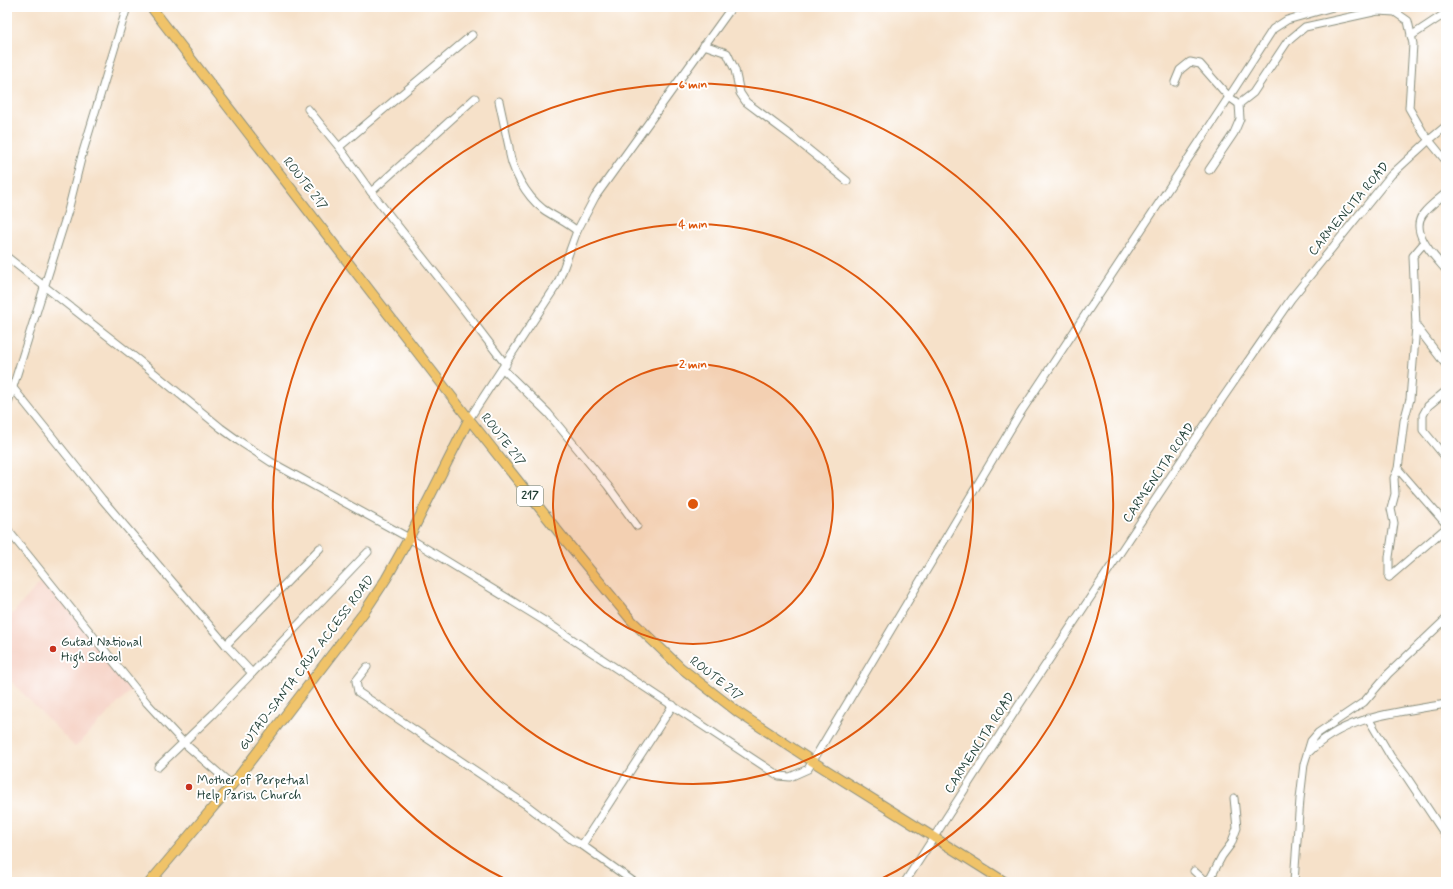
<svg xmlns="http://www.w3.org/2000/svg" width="1453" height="889" font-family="Mynerve,sans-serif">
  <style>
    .built { fill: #f6d2c5 }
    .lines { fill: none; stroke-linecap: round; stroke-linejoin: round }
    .minor-casing { stroke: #8a8f7e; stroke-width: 9 }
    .major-casing { stroke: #8a8f7e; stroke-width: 11 }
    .minor { stroke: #fff; stroke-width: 7 }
    .major { stroke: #f0c369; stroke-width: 9 }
    .ring { fill: none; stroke: #de580e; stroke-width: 2 }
    .poi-dot { fill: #c8321e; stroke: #fff; stroke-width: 1.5 }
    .labels { text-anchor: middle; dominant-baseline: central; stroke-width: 4; stroke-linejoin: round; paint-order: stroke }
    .shield { fill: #fff; stroke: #627771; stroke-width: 1 }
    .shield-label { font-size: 12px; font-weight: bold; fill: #1f3d34 }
    .street-label { font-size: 13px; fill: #1f3d34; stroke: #fff }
    .poi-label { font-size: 13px; fill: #1f3d34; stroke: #fff; text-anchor: start }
    .centre { fill: #de580e; stroke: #fff; stroke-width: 2 }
    .ring-label { font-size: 12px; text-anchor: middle; font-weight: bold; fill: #de580e; stroke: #fff; stroke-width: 4; stroke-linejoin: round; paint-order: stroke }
  </style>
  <rect width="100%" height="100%" fill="#fff"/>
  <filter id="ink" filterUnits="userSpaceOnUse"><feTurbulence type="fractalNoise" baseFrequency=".025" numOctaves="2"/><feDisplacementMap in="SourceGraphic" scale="8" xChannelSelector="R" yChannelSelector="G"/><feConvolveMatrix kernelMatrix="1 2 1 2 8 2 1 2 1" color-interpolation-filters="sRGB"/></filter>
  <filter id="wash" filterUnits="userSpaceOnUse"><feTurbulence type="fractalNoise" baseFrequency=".012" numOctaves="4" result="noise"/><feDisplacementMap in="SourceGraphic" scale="16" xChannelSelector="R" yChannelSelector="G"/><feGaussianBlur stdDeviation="0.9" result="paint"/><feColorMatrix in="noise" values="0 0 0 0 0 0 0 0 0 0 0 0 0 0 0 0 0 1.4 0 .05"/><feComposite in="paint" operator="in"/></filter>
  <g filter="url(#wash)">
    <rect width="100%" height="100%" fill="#f6e1c9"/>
    <!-- built -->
    <path class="built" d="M44,578L131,690L75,747L7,677V620Z"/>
  </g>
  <g filter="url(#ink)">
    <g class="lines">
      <defs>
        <g id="minor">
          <path d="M1411,36L1446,13"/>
          <path d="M704,45L727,53L735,70L740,93L746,102L794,138L847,181"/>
          <path d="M1175,82L1180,70L1190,62L1200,64L1229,97L1273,29L1287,20L1333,7"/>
          <path d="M499,101L509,147C510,168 526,196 543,209C554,217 567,222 577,231"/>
          <path d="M308,109L339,147L371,192L458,302L506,365"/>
          <path d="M339,147L472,35"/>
          <path d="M1209,170L1234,133L1240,119L1239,104"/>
          <path d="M371,192L475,98"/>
          <path d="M1446,193C1439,199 1429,206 1423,214C1409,232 1435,257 1446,270"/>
          <path d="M7,257L137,359L221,428L239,441L271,462L409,538L543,620L779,776L790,777L808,769L1019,415L1229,97L1239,104L1253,93L1287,42L1305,27L1378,11L1395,12L1408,21L1413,44L1409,108L1424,134L1446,161"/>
          <path d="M1416,326L1446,365"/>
          <path d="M503,369L548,413L608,486L637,526"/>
          <path d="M13,388L102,499L226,645L252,673"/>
          <path d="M1446,391L1428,406L1423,415V430L1446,458"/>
          <path d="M7,406L68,211L82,155L127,7"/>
          <path d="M469,419L558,283L577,231L595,197L732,7"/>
          <path d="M1398,469L1446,524"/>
          <path d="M7,529L147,703L183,742L232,785"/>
          <path d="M1389,577V557L1394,523L1391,509L1395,494L1394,478L1398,469L1404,421L1410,399L1416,326L1413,256L1424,243"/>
          <path d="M1389,577L1446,528"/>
          <path d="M226,645L320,548"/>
          <path d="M367,667L356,681L358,692L525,804L572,840L582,845L634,882"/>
          <path d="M1368,718L1391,757L1406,776L1446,836"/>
          <path d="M1308,753C1345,715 1397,713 1446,704"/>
          <path d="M158,767L213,714L368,552"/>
          <path d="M582,845L673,705"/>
          <path d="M1194,871L1206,882L1211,877L1222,856L1231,844L1237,828L1234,798"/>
          <path d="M905,882L1019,705L1222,399L1291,299L1391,175L1428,141L1446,126"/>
          <path d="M1294,882L1300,799L1304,764L1311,741L1318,733L1364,702L1388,674L1446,619"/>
        </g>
        <g id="major">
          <path d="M151,7L469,419L561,535L632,621L680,667L739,713L812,761L1005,882"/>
          <path d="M150,882L232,785L365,611L386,579L409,538L469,419"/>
        </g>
      </defs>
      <!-- minor casing -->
      <use href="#minor" class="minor-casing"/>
      <!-- major casing -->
      <use href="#major" class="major-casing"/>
      <!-- minor -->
      <use href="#minor" class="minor"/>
      <!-- major -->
      <use href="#major" class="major"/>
    </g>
  </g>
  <!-- distance rings -->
  <circle cx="693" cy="504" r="140" fill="#de580e" fill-opacity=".12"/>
  <g class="ring">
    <circle cx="693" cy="504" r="140"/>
    <circle cx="693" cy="504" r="280"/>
    <path d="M509 881A420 420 0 1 1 877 881"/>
  </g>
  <!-- markers -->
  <g class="poi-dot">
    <circle cx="53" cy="649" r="4"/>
    <circle cx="189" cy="787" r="4"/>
  </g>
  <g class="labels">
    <!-- shield labels -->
    <rect class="shield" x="517" y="486" width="26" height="20" rx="3"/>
    <g class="shield-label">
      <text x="530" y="496">217</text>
    </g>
    <!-- street labels -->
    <g class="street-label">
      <text transform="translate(305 184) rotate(52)">ROUTE 217</text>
      <text transform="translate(1349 209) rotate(-50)">CARMENCITA ROAD</text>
      <text transform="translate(503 440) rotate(52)">ROUTE 217</text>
      <text transform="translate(1159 473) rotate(-56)">CARMENCITA ROAD</text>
      <text transform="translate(307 663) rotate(-53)">GUTAD-SANTA CRUZ ACCESS ROAD</text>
      <text transform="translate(716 679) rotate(38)">ROUTE 217</text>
      <text transform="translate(980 743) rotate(-57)">CARMENCITA ROAD</text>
    </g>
    <!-- poi labels -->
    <g class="poi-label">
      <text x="61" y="642">Gutad National<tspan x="61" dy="15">High School</tspan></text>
      <text x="197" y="780">Mother of Perpetual<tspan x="197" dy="15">Help Parish Church</tspan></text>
    </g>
  </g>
  <circle cx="693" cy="504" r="6" class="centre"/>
  <g class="ring-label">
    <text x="693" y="88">6 min</text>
    <text x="693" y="228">4 min</text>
    <text x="693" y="368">2 min</text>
  </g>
  <!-- margin -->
  <rect width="1453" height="889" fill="none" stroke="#fff" stroke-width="24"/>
</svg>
